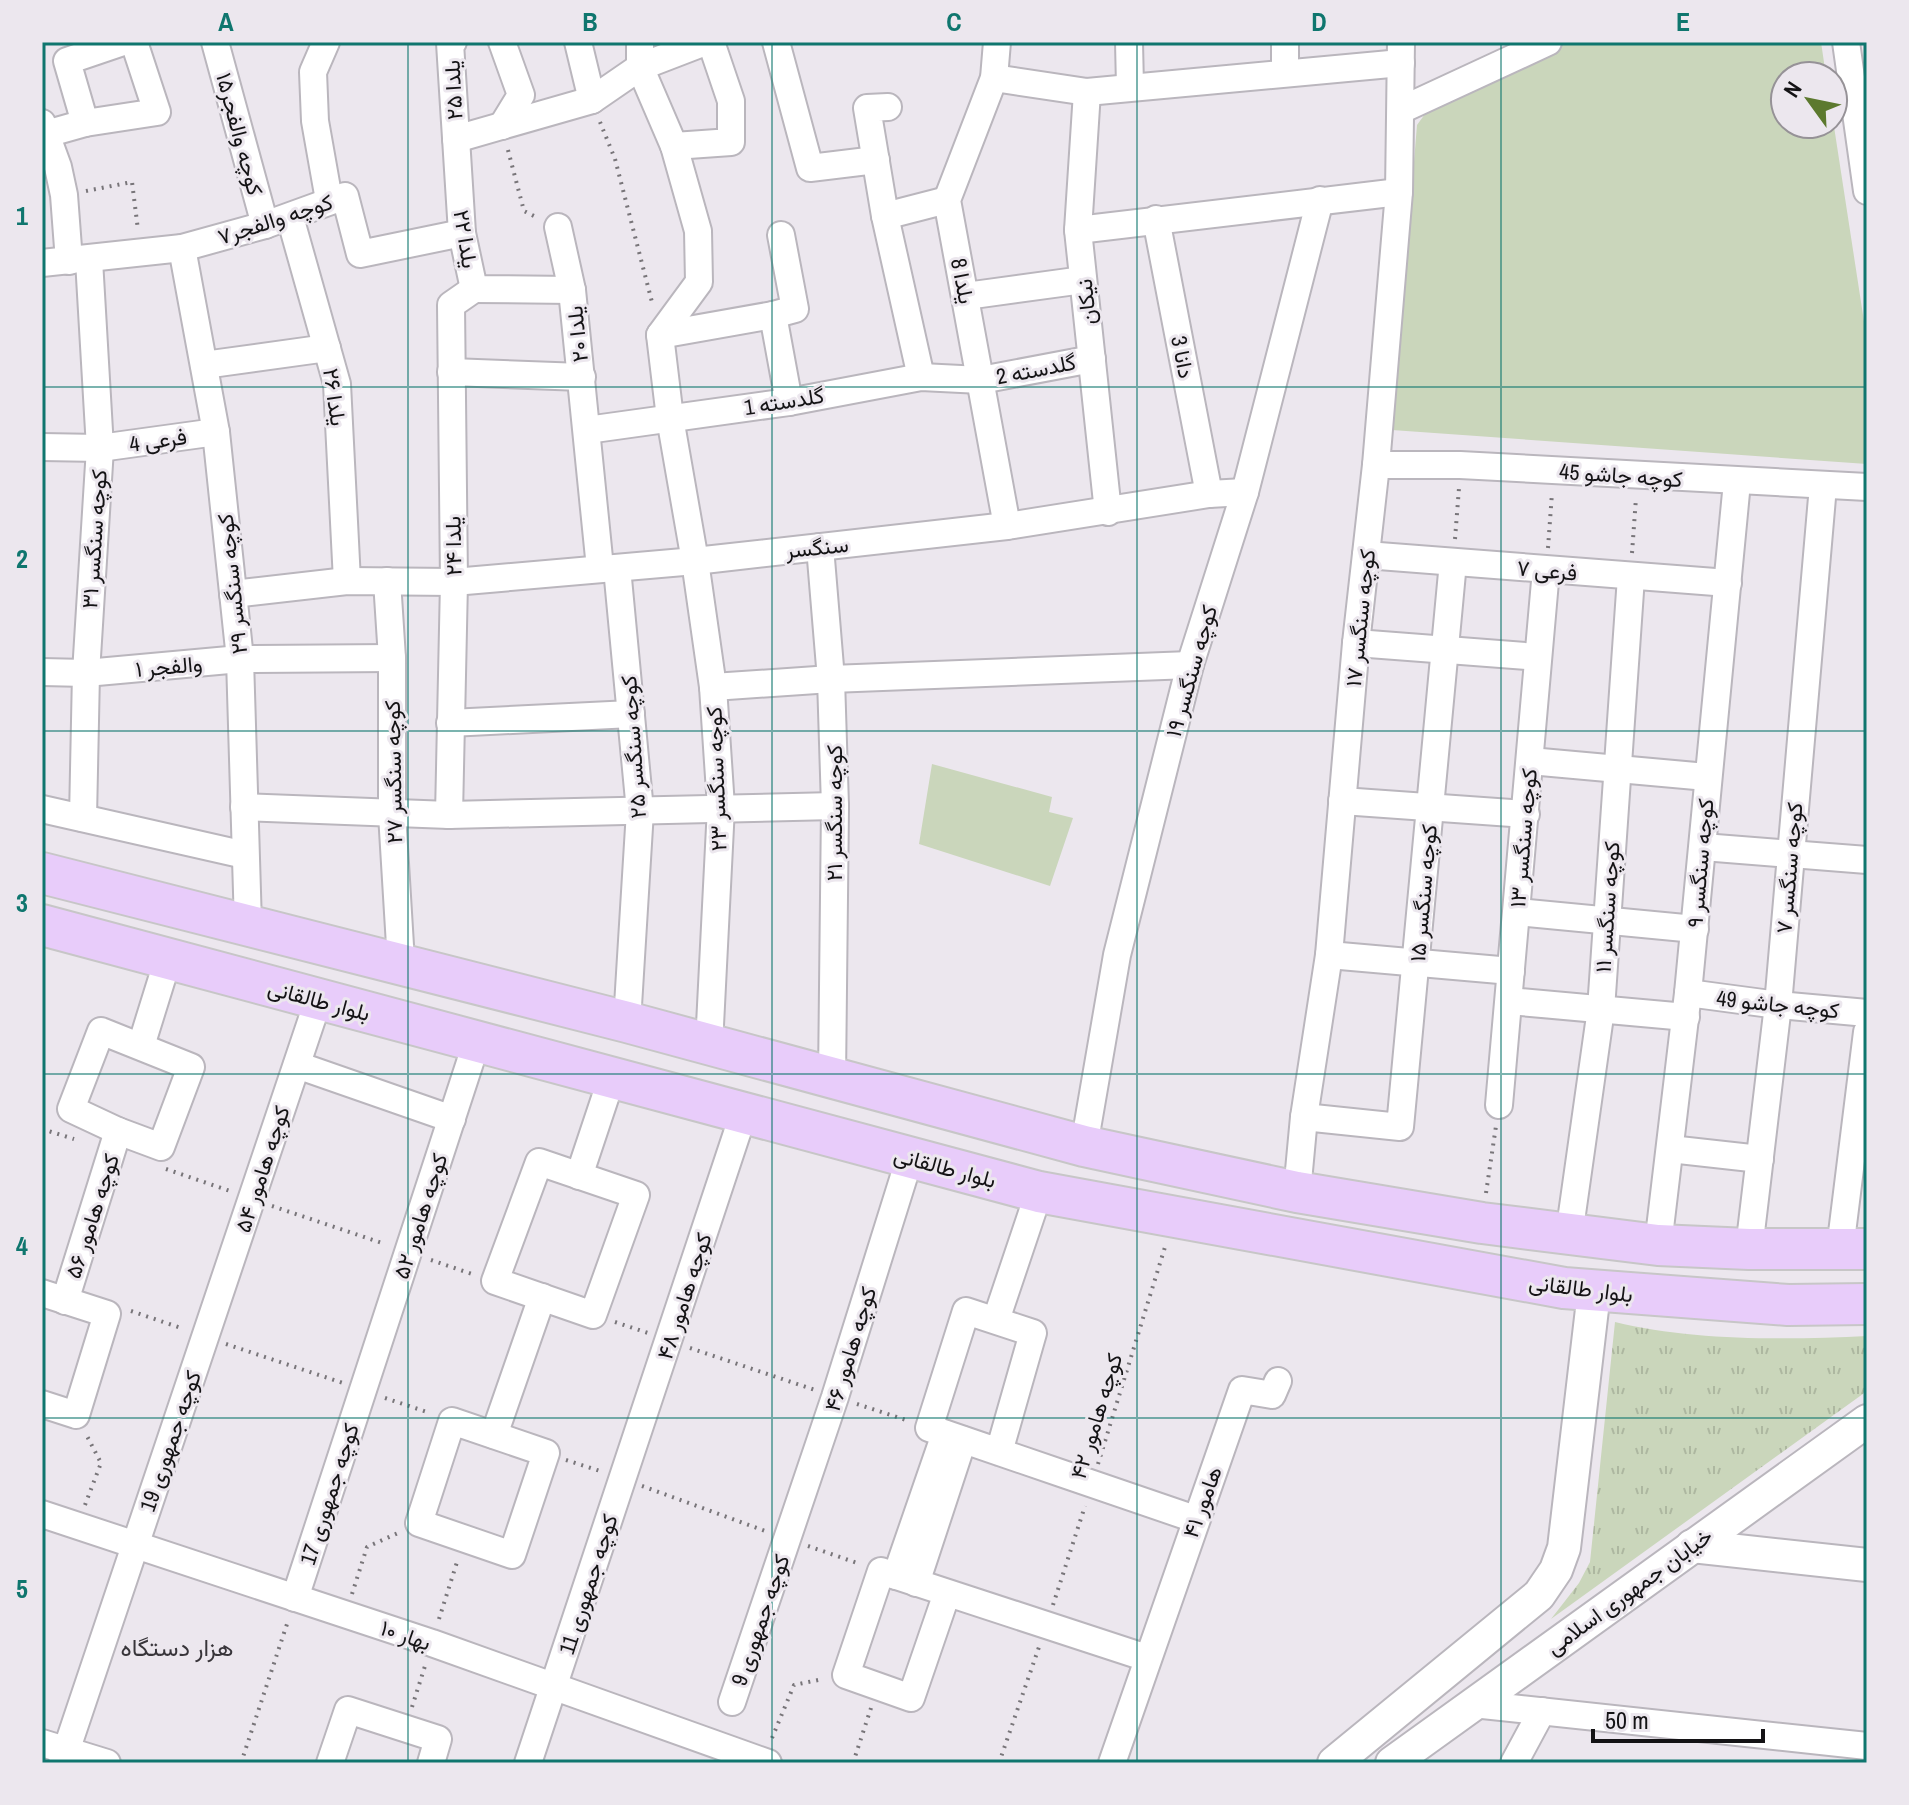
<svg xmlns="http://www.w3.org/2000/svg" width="1909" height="1805" font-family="'Archivo Narrow',Vazirmatn,sans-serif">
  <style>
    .grass { fill: url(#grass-tufts) }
    .park { fill: #cad6bb }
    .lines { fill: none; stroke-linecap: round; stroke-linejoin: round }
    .minor-casing { stroke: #bab6bd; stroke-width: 30 }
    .tertiary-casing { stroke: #bab6bd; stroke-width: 36 }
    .primary-casing { stroke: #c7c6c7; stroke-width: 44 }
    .path { stroke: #787579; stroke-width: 4; stroke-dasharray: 2 6; stroke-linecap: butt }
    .minor { stroke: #fff; stroke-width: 26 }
    .tertiary { stroke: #fff; stroke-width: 32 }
    .primary { stroke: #e8ccfa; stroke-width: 40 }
    .grid { fill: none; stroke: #0f766e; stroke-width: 2; stroke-opacity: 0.55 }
    .labels { text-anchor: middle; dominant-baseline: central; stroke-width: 6; stroke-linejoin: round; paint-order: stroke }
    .street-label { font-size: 22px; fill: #141315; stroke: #ece7ee }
    .neighbourhood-label { font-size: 24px; fill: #38353a; stroke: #ece7ee }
    .neatline { fill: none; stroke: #0f766e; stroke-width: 3 }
    .grid-label { font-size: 26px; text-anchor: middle; font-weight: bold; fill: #0f766e }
  </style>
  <defs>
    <pattern id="grass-tufts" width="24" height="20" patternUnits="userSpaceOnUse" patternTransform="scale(2)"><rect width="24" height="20" fill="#cad6bb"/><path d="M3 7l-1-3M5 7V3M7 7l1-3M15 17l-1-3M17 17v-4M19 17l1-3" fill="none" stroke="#adb7a0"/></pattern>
  </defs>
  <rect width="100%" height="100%" fill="#ece7ee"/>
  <!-- grass -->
  <path class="grass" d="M1615,1322C1691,1341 1788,1340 1867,1336V1391L1551,1619L1579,1583L1590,1562Z"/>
  <!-- park -->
  <g class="park">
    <path d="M1564,42H1821L1826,76H1785V124H1833V120L1867,341V464L1392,430L1417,125L1438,96Z"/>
    <path d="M932,764L1052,797L1049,812L1073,818L1050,886L919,844Z"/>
  </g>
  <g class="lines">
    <defs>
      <g id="minor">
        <path d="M215,42L265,225"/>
        <path d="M326,42L313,72L315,121L329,200"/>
        <path d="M453,42L450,43L462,233L474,289L572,290"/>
        <path d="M578,42L592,100"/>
        <path d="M640,42V67L674,146L698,231L699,282L660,335L670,418L695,561L713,687L721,807L709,1045"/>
        <path d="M776,42L810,168L876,160"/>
        <path d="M997,42L994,78L947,200L1007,526"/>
        <path d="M1129,42L1130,87"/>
        <path d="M1285,42V73"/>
        <path d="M1846,42L1867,191"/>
        <path d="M994,78L1087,92L1401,63"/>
        <path d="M1087,92L1078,230L1108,512"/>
        <path d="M888,107L867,108L885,216L921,377"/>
        <path d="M1401,110L1548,42"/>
        <path d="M42,123L58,167L64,195L69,261"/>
        <path d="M85,123L67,61L123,42"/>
        <path d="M502,126L521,95L502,42"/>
        <path d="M46,134L85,123L157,112L134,42"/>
        <path d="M456,139L592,100L640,67L705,42"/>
        <path d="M674,146L731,142V101L711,42"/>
        <path d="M885,216L947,200"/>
        <path d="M290,217L337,384L347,581"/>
        <path d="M1156,219L1209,494"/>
        <path d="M558,227L572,290L600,568"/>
        <path d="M1078,230L1399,192"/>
        <path d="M781,235L795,309L773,315L789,402"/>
        <path d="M182,248L216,432L240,659L248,925"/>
        <path d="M42,263L182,248L265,225L345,196L360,254L462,233"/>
        <path d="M966,296L1083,280"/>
        <path d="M660,335L773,315"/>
        <path d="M204,365L327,348"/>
        <path d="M451,372L582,377"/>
        <path d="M587,430L789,402L921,377L981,380L1092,359"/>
        <path d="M42,447L100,448L216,432"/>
        <path d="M1376,465H1460L1867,487"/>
        <path d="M820,547L831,679L835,806L832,1079"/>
        <path d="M1366,555L1728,583"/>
        <path d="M617,568L640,811L627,1022"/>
        <path d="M387,581L392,658V814L401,962"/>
        <path d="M233,594L347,581L454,582L695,561L1007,526L1209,494L1245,492"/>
        <path d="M1356,643L1538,657"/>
        <path d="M42,672L86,673L240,659L392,658"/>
        <path d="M713,687L831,679L1190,665"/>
        <path d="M450,723L631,714"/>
        <path d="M1530,761L1707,777"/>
        <path d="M1342,801L1526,814"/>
        <path d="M244,807L449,815L835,806"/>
        <path d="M42,809L245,855"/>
        <path d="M449,815L454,582L451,305L474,289"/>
        <path d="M83,818L86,673L100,448L89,260"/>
        <path d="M1703,847L1867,860"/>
        <path d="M1517,912L1695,929"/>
        <path d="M1329,955L1511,971"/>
        <path d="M1688,993L1778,1005L1867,1013"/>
        <path d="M1509,1001L1686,1017"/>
        <path d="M101,1031L191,1067L161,1147L118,1131L71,1109Z"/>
        <path d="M141,1046L168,959"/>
        <path d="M297,1065L452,1119"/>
        <path d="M1499,1105L1546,570"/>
        <path d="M1304,1117L1400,1127L1453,562"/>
        <path d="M1084,1146L1117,955L1190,665L1245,492L1320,200"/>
        <path d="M1670,1149L1760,1159"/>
        <path d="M539,1162L636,1195L593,1315L495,1281Z"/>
        <path d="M579,1176L612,1077"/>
        <path d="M1297,1192L1304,1117L1329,955L1356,643L1376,465L1399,192L1401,42"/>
        <path d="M1569,1235L1601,1009L1631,577"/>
        <path d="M1658,1245L1688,993L1737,482"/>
        <path d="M1749,1249L1778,1005L1823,486"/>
        <path d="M1840,1249L1867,1032"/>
        <path d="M42,1293L107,1314L76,1415L42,1404"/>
        <path d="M65,1301L118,1131"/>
        <path d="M996,1320L1039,1192"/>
        <path d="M452,1421L546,1453L512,1555L419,1523Z"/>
        <path d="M494,1435L542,1297"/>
        <path d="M999,1452L1033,1333L966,1311L929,1428C1018,1458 1106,1489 1195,1519"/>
        <path d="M42,1514L432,1643L768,1763"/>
        <path d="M896,1576L945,1434"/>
        <path d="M916,1583L963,1440"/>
        <path d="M947,1593L911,1698L846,1675L881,1571L1147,1658"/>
        <path d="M295,1598L477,1041"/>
        <path d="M732,1702L835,1397L910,1157"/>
        <path d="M1473,1704L1867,1746"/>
        <path d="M42,1743L107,1763"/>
        <path d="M62,1763L318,1001"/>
        <path d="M330,1763L348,1710L438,1739L431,1763"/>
        <path d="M528,1763L744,1112"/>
        <path d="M1112,1763L1242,1390L1272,1395L1278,1381"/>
        <path d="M1514,1763L1542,1711"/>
      </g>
      <g id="tertiary">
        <path d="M1692,1546L1867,1565"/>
        <path d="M1334,1763L1539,1595L1556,1570L1564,1548L1594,1292"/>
        <path d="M1392,1763L1867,1421"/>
      </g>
      <g id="primary">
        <path d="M42,873L627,1022L1084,1146L1297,1192L1482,1223L1658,1245L1749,1249H1867"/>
        <path d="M42,925L1039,1192L1564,1288L1788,1305L1867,1304"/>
      </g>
    </defs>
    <!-- minor casing -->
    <use href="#minor" class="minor-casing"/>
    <!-- tertiary casing -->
    <use href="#tertiary" class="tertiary-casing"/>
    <!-- primary casing -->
    <use href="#primary" class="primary-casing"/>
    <!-- path -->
    <g class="path">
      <path d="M600,122L615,159L653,306"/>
      <path d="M508,150L524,211L538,218"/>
      <path d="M86,191L132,182L138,230"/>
      <path d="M1455,539L1459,488"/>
      <path d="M1548,548L1552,493"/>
      <path d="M1632,553L1636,498"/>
      <path d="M42,1129L74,1139"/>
      <path d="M166,1169L230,1191"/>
      <path d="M1486,1193L1496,1126"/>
      <path d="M272,1206L385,1244"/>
      <path d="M431,1260L472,1274"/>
      <path d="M131,1311L184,1329"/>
      <path d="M615,1322L648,1333"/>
      <path d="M226,1344L343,1383"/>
      <path d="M690,1348L815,1390"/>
      <path d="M385,1398L430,1413"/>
      <path d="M857,1404L906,1420"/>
      <path d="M566,1460L600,1471"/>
      <path d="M1098,1464L1165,1247"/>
      <path d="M642,1486L765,1531"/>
      <path d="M85,1505L101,1463L87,1436"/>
      <path d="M808,1546L860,1564"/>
      <path d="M352,1594L367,1547L398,1533"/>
      <path d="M1053,1605L1085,1506"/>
      <path d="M439,1619L458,1559"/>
      <path d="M412,1707L425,1666"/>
      <path d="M772,1738L794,1685L823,1679"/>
      <path d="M241,1763L288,1621"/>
      <path d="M853,1763L871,1708"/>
      <path d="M999,1763L1039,1647"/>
    </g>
    <!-- minor -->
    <use href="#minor" class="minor"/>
    <!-- tertiary -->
    <use href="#tertiary" class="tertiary"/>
    <!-- primary -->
    <use href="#primary" class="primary"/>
  </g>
  <!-- grid -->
  <path class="grid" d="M408,42V1763M772,42V1763M1137,42V1763M1501,42V1763M42,387H1867M42,731H1867M42,1074H1867M42,1418H1867"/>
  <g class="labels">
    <!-- street labels -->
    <g class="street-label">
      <text transform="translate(453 90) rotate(-93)">یلدا ۲۵</text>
      <text transform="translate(240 134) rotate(75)">کوچه والفجر۱۵</text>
      <text transform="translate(275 219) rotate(-18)">کوچه والفجر۷</text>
      <text transform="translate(466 239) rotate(81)">یلدا ۲۲</text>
      <text transform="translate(963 281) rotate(79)">یلدا 8</text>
      <text transform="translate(1086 302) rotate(-96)">نیکان</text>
      <text transform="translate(577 334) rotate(-96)">یلدا ۲۰</text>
      <text transform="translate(1183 357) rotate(79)">دانا 3</text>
      <text transform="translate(1036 369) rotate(-11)">گلدسته 2</text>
      <text transform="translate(335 397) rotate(82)">یلدا ۲۶</text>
      <text transform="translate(784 401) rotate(-9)">گلدسته 1</text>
      <text transform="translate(158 440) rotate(-8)">فرعی 4</text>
      <text transform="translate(1621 475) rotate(4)">کوچه جاشو 45</text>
      <text transform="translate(94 539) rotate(-86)">کوچه سنگسر ۳۱</text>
      <text transform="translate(453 546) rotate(-91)">یلدا ۲۴</text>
      <text transform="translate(817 547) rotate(-6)">سنگسر</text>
      <text transform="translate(1547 570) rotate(5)">فرعی ۷</text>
      <text transform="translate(232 584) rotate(-96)">کوچه سنگسر ۲۹</text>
      <text transform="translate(1360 618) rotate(-84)">کوچه سنگسر ۱۷</text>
      <text transform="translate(169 666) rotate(-5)">والفجر ۱</text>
      <text transform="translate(1191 671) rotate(-74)">کوچه سنگسر ۱۹</text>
      <text transform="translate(633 747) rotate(-94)">کوچه سنگسر ۲۵</text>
      <text transform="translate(393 772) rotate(-91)">کوچه سنگسر ۲۷</text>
      <text transform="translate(716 779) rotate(-92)">کوچه سنگسر ۲۳</text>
      <text transform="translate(834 813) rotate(-90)">کوچه سنگسر ۲۱</text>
      <text transform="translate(1523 838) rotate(-85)">کوچه سنگسر ۱۳</text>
      <text transform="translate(1700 863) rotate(-85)">کوچه سنگسر ۹</text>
      <text transform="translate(1789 868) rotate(-85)">کوچه سنگسر ۷</text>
      <text transform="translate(1423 893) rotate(-85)">کوچه سنگسر ۱۵</text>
      <text transform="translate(1607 907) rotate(-86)">کوچه سنگسر ۱۱</text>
      <text transform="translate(319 1000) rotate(15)">بلوار طالقانی</text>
      <text transform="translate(1778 1004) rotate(6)">کوچه جاشو 49</text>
      <text transform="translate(945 1167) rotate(15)">بلوار طالقانی</text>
      <text transform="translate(262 1169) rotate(-72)">کوچه هامور ۵۴</text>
      <text transform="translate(92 1216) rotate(-72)">کوچه هامور ۵۶</text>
      <text transform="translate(420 1216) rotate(-72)">کوچه هامور ۵۲</text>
      <text transform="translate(1581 1288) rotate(7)">بلوار طالقانی</text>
      <text transform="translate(684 1296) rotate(-72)">کوچه هامور ۴۸</text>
      <text transform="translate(850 1349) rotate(-73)">کوچه هامور ۴۶</text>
      <text transform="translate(1096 1416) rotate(-73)">کوچه هامور ۴۲</text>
      <text transform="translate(170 1441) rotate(-71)">کوچه جمهوری 19</text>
      <text transform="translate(329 1494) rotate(-72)">کوچه جمهوری 17</text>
      <text transform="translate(1202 1502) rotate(-70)">هامور ۴۱</text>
      <text transform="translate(588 1584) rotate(-72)">کوچه جمهوری 11</text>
      <text transform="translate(1629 1591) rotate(-36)">خیابان جمهوری اسلامی</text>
      <text transform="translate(760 1620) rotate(-71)">کوچه جمهوری 9</text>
      <text transform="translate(406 1635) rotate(19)">بهار ۱۰</text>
    </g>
    <!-- neighbourhood labels -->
    <g class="neighbourhood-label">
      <text x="177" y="1647">هزار دستگاه</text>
    </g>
  </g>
  <!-- border -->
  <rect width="1909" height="1805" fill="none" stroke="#ece7ee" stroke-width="88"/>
  <!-- north arrow -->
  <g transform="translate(1809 100) rotate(303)"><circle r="38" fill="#ece7ee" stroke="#969297" stroke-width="2"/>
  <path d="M0-6L14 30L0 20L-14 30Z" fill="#5c792e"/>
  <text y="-12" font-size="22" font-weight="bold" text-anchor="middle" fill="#141315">N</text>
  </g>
  <!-- scale -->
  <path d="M1593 1729v12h170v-12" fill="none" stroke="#141315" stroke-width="4"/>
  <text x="1605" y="1729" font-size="24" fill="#141315" stroke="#ece7ee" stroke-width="6" paint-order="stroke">50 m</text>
  <rect x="44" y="44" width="1821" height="1717" class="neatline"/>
  <g class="grid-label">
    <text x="226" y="31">A</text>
    <text x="590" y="31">B</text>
    <text x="954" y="31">C</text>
    <text x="1319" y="31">D</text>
    <text x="1683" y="31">E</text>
    <text x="22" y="225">1</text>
    <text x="22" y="568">2</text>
    <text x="22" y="912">3</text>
    <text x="22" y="1255">4</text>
    <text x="22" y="1598">5</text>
  </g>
</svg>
